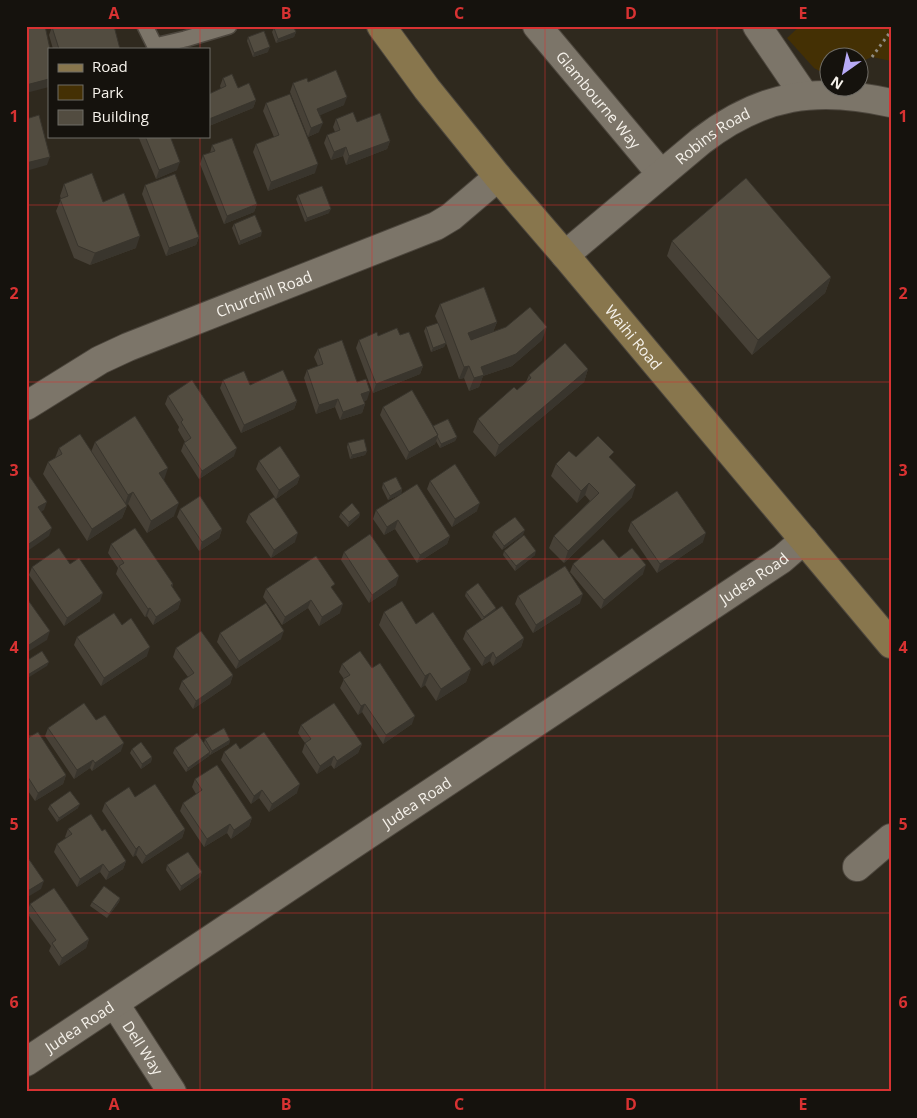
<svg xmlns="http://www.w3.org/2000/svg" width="917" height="1118" font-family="'Open Sans',sans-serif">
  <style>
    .green { fill: #443004 }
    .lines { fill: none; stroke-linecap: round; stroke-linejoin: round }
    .service-casing { stroke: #4d473e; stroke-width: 18 }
    .minor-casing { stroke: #4d473e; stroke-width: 30 }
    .secondary-casing { stroke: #4d473e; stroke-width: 30 }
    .path { stroke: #908b82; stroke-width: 3; stroke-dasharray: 2.5 4; stroke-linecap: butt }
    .service { stroke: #7c7569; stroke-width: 15 }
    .minor { stroke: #7c7569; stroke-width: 28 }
    .secondary { stroke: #88764d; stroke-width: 28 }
    .wall { fill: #474137 }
    .shaded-wall { fill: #39352d }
    .building { fill: #524c40; stroke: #39352d }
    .grid { fill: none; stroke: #d83232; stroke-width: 1; stroke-opacity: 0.55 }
    .labels { text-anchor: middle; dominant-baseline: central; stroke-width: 4; stroke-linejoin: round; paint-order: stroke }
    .street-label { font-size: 15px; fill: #f6f2eb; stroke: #15120d }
    .neatline { fill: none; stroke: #d83232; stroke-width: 2 }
    .grid-label { font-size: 16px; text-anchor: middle; font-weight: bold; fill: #d83232 }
  </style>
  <rect width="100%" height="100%" fill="#2f291e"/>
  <!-- green -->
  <path class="green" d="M800,26H891V61L872,57L860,62V58H830L829,74L827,75L814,68L787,38Z"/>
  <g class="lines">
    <defs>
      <path id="service" d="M145,26L155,46L185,39L229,26"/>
      <g id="minor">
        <path id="s1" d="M537,26L661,174"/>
        <path d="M757,26L804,95"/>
        <path id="s2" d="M565,255L701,141C762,94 817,86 891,103"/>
        <path id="s3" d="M26,406L100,360L128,347L436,226L451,217L498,177"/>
        <path d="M857,867L891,838"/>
        <path id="s4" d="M115,1004L172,1092"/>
        <path id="s5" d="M26,1062L782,559L804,540"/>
      </g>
      <g id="secondary">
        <path id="s6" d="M381,26L427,89L498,177L565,255L891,644"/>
      </g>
    </defs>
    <!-- service casing -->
    <use href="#service" class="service-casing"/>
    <!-- minor casing -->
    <use href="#minor" class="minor-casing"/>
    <!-- secondary casing -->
    <use href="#secondary" class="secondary-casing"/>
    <!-- path -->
    <path class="path" d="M872,57L891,31"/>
    <!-- service -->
    <use href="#service" class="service"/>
    <!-- minor -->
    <use href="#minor" class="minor"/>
    <!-- secondary -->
    <use href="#secondary" class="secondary"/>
  </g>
  <!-- wall -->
  <g class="wall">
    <path d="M52,27L120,49H53L49,35Z"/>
    <path d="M274,28L296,32L294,37L276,43L272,32Z"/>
    <path d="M248,37L268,52L253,57L247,41Z"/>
    <path d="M223,78L256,100L253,108L209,126V94L221,89L220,86Z"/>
    <path d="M308,82L344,105L319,115V132L308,137L290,92L293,83Z"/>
    <path d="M266,103L315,173L268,191L253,152L256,144L274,137L263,111Z"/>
    <path d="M336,119L357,122L390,141L387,149L346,165L343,156L331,160L324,143L327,135L335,132L333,127Z"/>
    <path d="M138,136H170L177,170L156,179Z"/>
    <path d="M212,145L257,204L254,212L224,224L200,164L203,155L210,153Z"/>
    <path d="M64,184L103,202L136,248L90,265L74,258L56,211L61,199L60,196Z"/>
    <path d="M145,185L199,237L196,245L166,256L142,194Z"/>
    <path d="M298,195L329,213L305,222L296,199Z"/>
    <path d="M234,224L261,236L239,245L232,228Z"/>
    <path d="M672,241L831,277L825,293L752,355L667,256Z"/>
    <path d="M440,304L497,322L493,332L542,340L512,366L483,376L479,387L469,391L464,378L459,379L446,343L444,347L431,352L424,331L426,327L438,323L435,316Z"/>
    <path d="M378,336L423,366L420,374L373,393L356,348L359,340Z"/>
    <path d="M318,349L357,382L367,400L364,401L365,404L362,413L340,420L335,407L316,414L304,378L307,370L318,366L314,357Z"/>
    <path d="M588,369L584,382L495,457L473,432L478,419L517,390L526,382L529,375Z"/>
    <path d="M223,380L250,385L297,401L294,409L241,433L220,388Z"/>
    <path d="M168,396L234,456L199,479L181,451L184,443L185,442L178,430L179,427L165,404Z"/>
    <path d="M383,407L457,437L455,441L440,448L436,441L435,444L406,460L380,415Z"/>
    <path d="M95,442L164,480L174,516L147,533L128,504L126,505L127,506L122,518L87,541L43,474L48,462L55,458L59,448L91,452Z"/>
    <path d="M348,443L367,451L365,455L350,459L347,447Z"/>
    <path d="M576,457L612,460L632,497L564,563L549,548L554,536L590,501L585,495L577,503L551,476L556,464Z"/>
    <path d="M259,461L300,476L297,484L276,499L256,469Z"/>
    <path d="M430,481L477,511L452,527L427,489Z"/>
    <path d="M383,483L402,489L401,494L388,500L382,488Z"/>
    <path d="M180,509L222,529L219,538L199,551L177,517Z"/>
    <path d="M376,510L450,536L447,544L417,563L395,529L384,535L373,519Z"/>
    <path d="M341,513H360L359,517L348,527L339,517Z"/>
    <path d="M249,514L295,542L271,558L246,522Z"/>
    <path d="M631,522L703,542L657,573L628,531Z"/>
    <path d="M494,532L523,535L502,550L492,537Z"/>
    <path d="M111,544L173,584L172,587L181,600L178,609L153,625L147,616L145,617L116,574L118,568L108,553Z"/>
    <path d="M504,551L535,555L515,571L503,555Z"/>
    <path d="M344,552L396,585L369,603L341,560Z"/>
    <path d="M619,558L643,574L601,609L570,572L573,564Z"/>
    <path d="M70,564L100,601L64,626L29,575L32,567Z"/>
    <path d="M266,589L333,590L340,613L319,626L308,608L282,625L263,597Z"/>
    <path d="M466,592L496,608L495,610L524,638L521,647L493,666L490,661L482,666L463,639L466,631L482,620L465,596Z"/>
    <path d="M518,596L580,603L533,633L515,604Z"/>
    <path d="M384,612L416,624L471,669L466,682L436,701L425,685L421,688L379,625Z"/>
    <path d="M122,625L147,656L101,686L74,645L77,637Z"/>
    <path d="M220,633L281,639L236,669L217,642Z"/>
    <path d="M176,648L233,675L230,684L193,709L179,689L182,681L188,677L173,657Z"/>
    <path d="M342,664L372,668L412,724L383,744L362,712L358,715L340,688L344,679L339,672Z"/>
    <path d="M96,720L121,751L92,771L90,768L74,779L45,736L48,728Z"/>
    <path d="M301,725L362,744L358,753L334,769L331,765L317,774L302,752L305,743L298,733Z"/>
    <path d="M26,739L66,775L63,784L35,801L26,788Z"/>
    <path d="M205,739L230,740L229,744L210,755V754L209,756L186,772L173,753L175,748L204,743Z"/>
    <path d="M132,749L152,757L151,762L141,769L130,753Z"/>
    <path d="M240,749L297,793L269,812L259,798L251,804L221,760L224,752Z"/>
    <path d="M195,779L252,818L249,826L231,839L227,833L204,847L180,811L183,803L196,794L192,787Z"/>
    <path d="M135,797L185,829L182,838L142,864L136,855L133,857L102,811L105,803Z"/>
    <path d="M50,805L78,808L57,822L48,809Z"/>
    <path d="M68,829L102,831L126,861L123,869L106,880L100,872L77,887L54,852L57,844L66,838L65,837Z"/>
    <path d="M167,865L202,872L200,877L180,891L166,870Z"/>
    <path d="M120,898L119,902L107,918L90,906L92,902Z"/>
    <path d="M30,904L89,939L86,948L59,966L49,951L51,946L27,913Z"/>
  </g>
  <!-- shaded-wall -->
  <g class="shaded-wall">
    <path d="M296,32L294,37L276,43L278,39Z"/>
    <path d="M270,47L268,52L253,57L254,53Z"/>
    <path d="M49,79V87L26,93V85Z"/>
    <path d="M347,97L344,105L314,118L317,109Z"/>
    <path d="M256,100L253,108L209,126V119Z"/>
    <path d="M323,123L319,132L308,137L311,128Z"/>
    <path d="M390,141L387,149L346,165L349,156Z"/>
    <path d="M346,147L343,156L331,160L334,152Z"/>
    <path d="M50,157L47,165L26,171V163Z"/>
    <path d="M180,162L177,170L156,179L159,170Z"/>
    <path d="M318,164L315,173L268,191L271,182Z"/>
    <path d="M257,204L254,212L224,224L227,216Z"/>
    <path d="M331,209L329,213L305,222L307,218Z"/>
    <path d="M262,232L261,236L239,245L240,241Z"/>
    <path d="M140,236L136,248L90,265L95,253Z"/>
    <path d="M199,237L196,245L166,256L169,248Z"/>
    <path d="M831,277L825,293L752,355L758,340Z"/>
    <path d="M497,322L492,334L464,345L468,333Z"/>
    <path d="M547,327L542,340L512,366L483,376L479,387L469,391L474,378L481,367Z"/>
    <path d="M446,343L444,347L431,352L433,348Z"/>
    <path d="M423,366L420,374L373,393L376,384Z"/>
    <path d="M469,366L464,378L459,379L464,367Z"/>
    <path d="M588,369L584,382L495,457L499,445Z"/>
    <path d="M370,391L367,400L358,402L361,394Z"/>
    <path d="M338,399L335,407L316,414L319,405Z"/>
    <path d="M297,401L294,409L241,433L244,425Z"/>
    <path d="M365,404L362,413L340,420L343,412Z"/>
    <path d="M438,435L435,444L406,460L409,452Z"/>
    <path d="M457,437L455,441L440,448L441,444Z"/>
    <path d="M237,448L234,456L199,479L202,471Z"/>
    <path d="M367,451L365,455L350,459L352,455Z"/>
    <path d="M168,468L164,480L159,473Z"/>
    <path d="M300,476L297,484L276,499L279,490Z"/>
    <path d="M589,483L585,495L577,503L581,491Z"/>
    <path d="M636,485L632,497L564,563L568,551Z"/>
    <path d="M402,489L401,494L388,500L390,496Z"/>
    <path d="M133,492L128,504L124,507L128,495Z"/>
    <path d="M47,502L44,510L35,516L38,507Z"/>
    <path d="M179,503L174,516L147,533L151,521Z"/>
    <path d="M480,503L477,511L452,527L455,519Z"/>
    <path d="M127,506L122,518L87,541L92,529Z"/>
    <path d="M360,513L359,517L348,527L349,522Z"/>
    <path d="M398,520L395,529L384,535L387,527Z"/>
    <path d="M52,528L49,536L26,552V546Z"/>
    <path d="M222,529L219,538L199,551L202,542Z"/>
    <path d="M525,530L523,535L502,550L504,546Z"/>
    <path d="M298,533L295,542L271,558L274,550Z"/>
    <path d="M706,533L703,542L657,573L660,564Z"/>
    <path d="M450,536L447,544L417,563L420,555Z"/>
    <path d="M536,551L535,555L515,571L516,566Z"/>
    <path d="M646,565L643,574L601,609L604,600Z"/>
    <path d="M399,576L396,585L369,603L372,595Z"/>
    <path d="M103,593L100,601L64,626L67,618Z"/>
    <path d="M583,594L580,603L533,633L536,625Z"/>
    <path d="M181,600L178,609L153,625L156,617Z"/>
    <path d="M311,600L308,608L282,625L285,617Z"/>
    <path d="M343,604L340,613L319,626L322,617Z"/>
    <path d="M150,608L147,616L145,617L148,609Z"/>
    <path d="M496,608L495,612L482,621L484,617Z"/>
    <path d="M50,631L47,640L26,653V647Z"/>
    <path d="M284,631L281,639L236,669L239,661Z"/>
    <path d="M524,638L521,647L493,666L496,658Z"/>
    <path d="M150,647L147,656L101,686L104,678Z"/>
    <path d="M493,652L490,661L482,666L485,658Z"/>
    <path d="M49,662L47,666L26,679V676Z"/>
    <path d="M471,669L466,682L436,701L441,689Z"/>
    <path d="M430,673L425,685L421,688L425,676Z"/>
    <path d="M233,675L230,684L193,709L196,701Z"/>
    <path d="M365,704L362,712L358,715L361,706Z"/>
    <path d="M415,716L412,724L383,744L386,735Z"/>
    <path d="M230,740L229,744L210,755L212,751Z"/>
    <path d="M124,743L121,751L92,771L95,763Z"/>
    <path d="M362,744L358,753L334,769L337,761Z"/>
    <path d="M210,752L209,756L186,772L188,768Z"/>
    <path d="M334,756L331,765L317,774L320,766Z"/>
    <path d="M152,757L151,762L141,769L142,764Z"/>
    <path d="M93,760L90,768L74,779L77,770Z"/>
    <path d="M66,775L63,784L35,801L38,793Z"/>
    <path d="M300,784L297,793L269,812L272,804Z"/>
    <path d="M262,790L259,798L251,804L254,796Z"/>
    <path d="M80,804L78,808L57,822L59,818Z"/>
    <path d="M252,818L249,826L231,839L234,830Z"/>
    <path d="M230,824L227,833L204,847L207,839Z"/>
    <path d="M185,829L182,838L142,864L146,856Z"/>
    <path d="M139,846L136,855L133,857L136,849Z"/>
    <path d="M126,861L123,869L106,880L109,872Z"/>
    <path d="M103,864L100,872L77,887L80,879Z"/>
    <path d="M202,872L200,877L180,891L181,886Z"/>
    <path d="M44,881L41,889L26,898V892Z"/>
    <path d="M120,898L119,902L107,918L109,914Z"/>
    <path d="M89,939L86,948L59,966L62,958Z"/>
  </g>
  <!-- building -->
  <g class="building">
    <path d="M26,26H45L50,49H49V79L26,85Z"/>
    <path d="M54,26H114L120,49H59L52,27Z"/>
    <path d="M278,26H293L296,32L278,39L274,28Z"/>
    <path d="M264,31L270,47L254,53L248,37Z"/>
    <path d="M336,70L347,97L317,109L323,123L311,128L293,83L307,78L308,82Z"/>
    <path d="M232,74L238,88L249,83L256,100L209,119V94L226,86L223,78Z"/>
    <path d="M290,94L318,164L271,182L256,144L279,135L266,103Z"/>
    <path d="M353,112L357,122L380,113L390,141L349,156L346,147L334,152L327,135L340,130L336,119Z"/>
    <path d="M39,115L50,157L26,163V119Z"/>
    <path d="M145,136H170L180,162L159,170Z"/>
    <path d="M232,138L257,204L227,216L203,155L215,151L212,145Z"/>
    <path d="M92,173L103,202L124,193L140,236L95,253L78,246L60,199L68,196L64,184Z"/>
    <path d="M175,174L199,237L169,248L145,185Z"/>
    <path d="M746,178L831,277L758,340L672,241Z"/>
    <path d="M322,186L331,209L307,218L298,195Z"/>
    <path d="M255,215L262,232L240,241L234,224Z"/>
    <path d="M484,287L497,322L468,333L471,340L506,327L530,307L547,327L516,354L481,367L484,375L474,378L469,366L464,367L440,304Z"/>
    <path d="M438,323L446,343L433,348L426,327Z"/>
    <path d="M397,328L400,335L409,332L423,366L376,384L359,340L377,332L378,336Z"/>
    <path d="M342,340L357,382L366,379L370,391L361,394L365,404L343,412L338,399L319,405L307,370L323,364L318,349Z"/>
    <path d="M565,343L588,369L499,445L478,419L514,387L517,390L531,378L529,375Z"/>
    <path d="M283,370L297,401L244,425L223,380L244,371L250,385Z"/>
    <path d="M192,380L237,448L202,471L184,443L191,438L181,422L183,420L168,396Z"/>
    <path d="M412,390L438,435L409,452L383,407Z"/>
    <path d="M135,416L168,468L159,473L179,503L151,521L133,492L128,495L95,442Z"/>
    <path d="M448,419L457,437L441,444L437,436L438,435L433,426Z"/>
    <path d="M80,434L127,506L92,529L48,462L62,454L59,448Z"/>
    <path d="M598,436L614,452L609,457L636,485L568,551L554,536L599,493L589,483L581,491L556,464L569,451L576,457Z"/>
    <path d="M364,439L367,451L352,455L348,443Z"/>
    <path d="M280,446L300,476L279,490L259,461Z"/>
    <path d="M455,464L480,503L455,519L430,481Z"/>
    <path d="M26,471L47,502L38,507L52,528L26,546Z"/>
    <path d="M396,477L402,489L390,496L383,483Z"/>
    <path d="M417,484L450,536L420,555L398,520L387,527L376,510Z"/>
    <path d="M677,491L706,533L660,564L631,522Z"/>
    <path d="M200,496L222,529L202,542L180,509Z"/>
    <path d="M274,497L298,533L274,550L249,514Z"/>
    <path d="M352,503L360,513L349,522L341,513Z"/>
    <path d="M515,517L525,530L504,546L494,532Z"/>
    <path d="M135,528L173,584L171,585L181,600L156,617L150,608L148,609L119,566L124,563L111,544Z"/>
    <path d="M370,534L399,576L372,595L344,552Z"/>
    <path d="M524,535L536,551L516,566L504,551Z"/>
    <path d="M603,539L619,558L632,548L646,565L604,600L573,564Z"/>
    <path d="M59,548L70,564L79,558L103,593L67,618L32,567Z"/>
    <path d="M316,556L335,584L331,587L343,604L322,617L311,600L285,617L266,589Z"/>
    <path d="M565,566L583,594L536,625L518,596Z"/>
    <path d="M478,583L496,608L484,617L466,592Z"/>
    <path d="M28,600L50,631L26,647V601Z"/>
    <path d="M402,601L416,624L433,612L471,669L441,689L430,673L425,676L384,612Z"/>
    <path d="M266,603L284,631L239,661L220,633Z"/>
    <path d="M502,606L524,638L496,658L493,652L485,658L466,631Z"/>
    <path d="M114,613L122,625L131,618L150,647L104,678L77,637Z"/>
    <path d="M201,631L233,675L196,701L182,681L194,673L176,648Z"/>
    <path d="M42,651L49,662L26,676V661Z"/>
    <path d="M360,651L372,668L380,663L415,716L386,735L365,704L361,706L343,679L350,675L342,664Z"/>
    <path d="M84,703L96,720L105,715L124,743L95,763L93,760L77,770L48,728Z"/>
    <path d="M334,703L362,744L337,761L334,756L320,766L305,743L311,739L301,725Z"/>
    <path d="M224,728L230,740L212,751L205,739Z"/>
    <path d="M38,732L66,775L38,793L26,774V739Z"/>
    <path d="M264,732L300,784L272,804L262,790L254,796L224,752L236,743L240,749Z"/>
    <path d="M197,733L210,752L188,768L175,748Z"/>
    <path d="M141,742L152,757L142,764L132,749Z"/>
    <path d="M217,765L252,818L234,830L230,824L207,839L183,803L202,790L195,779Z"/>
    <path d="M155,784L185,829L146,856L139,846L136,849L105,803L129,787L135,797Z"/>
    <path d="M70,791L80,804L59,818L50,805Z"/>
    <path d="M91,814L102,831L105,829L126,861L109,872L103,864L80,879L57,844L72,834L68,829Z"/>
    <path d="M188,852L202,872L181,886L167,865Z"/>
    <path d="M26,855L44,881L26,892Z"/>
    <path d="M104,886L120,898L109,914L92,902Z"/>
    <path d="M54,888L89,939L62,958L52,943L56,940L30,904Z"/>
  </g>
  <!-- grid -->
  <path class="grid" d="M200,26V49M372,26V1092M545,26V1092M717,26V1092M200,136V1092M26,205H891M26,382H891M26,559H891M26,736H891M26,913H891"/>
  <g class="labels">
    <!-- street labels -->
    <g class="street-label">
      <text stroke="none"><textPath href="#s1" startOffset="96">Glambourne Way</textPath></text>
      <text stroke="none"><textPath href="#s2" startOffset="190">Robins Road</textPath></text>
      <text stroke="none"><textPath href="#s3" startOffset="264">Churchill Road</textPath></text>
      <text stroke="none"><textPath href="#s6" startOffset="401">Waihi Road</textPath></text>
      <text stroke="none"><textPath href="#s5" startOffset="874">Judea Road</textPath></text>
      <text stroke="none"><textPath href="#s5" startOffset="469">Judea Road</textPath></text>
      <text stroke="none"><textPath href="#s5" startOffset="64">Judea Road</textPath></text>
      <text stroke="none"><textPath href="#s4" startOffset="52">Dell Way</textPath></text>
    </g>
  </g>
  <!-- border -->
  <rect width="917" height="1118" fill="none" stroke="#15120d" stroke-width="55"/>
  <!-- legend -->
  <rect x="48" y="48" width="162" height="90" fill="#15120d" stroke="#6f6c66"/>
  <rect x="58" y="64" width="25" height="8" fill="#88764d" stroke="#6f6c66"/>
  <text x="92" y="72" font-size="15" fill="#f6f2eb">Road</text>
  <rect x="58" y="85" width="25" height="15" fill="#443004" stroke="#6f6c66"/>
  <text x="92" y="98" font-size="15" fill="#f6f2eb">Park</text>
  <rect x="58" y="110" width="25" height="15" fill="#524c40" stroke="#6f6c66"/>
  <text x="92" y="122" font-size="15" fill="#f6f2eb">Building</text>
  <!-- north arrow -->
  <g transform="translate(844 72) rotate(213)"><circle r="24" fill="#15120d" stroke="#6f6c66"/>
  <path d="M0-4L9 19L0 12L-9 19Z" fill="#b8abf7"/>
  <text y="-8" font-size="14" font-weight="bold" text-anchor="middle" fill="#f6f2eb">N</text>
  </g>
  <rect x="28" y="28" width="862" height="1062" class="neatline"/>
  <g class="grid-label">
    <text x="114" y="19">A</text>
    <text x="286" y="19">B</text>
    <text x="459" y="19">C</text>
    <text x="631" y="19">D</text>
    <text x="803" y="19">E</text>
    <text x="14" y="122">1</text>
    <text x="903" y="122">1</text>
    <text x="14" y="299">2</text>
    <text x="903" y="299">2</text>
    <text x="14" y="476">3</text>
    <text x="903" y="476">3</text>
    <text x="14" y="653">4</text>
    <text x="903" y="653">4</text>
    <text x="14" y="830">5</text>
    <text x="903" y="830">5</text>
    <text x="14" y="1008">6</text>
    <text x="903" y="1008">6</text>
    <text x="114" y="1110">A</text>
    <text x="286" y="1110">B</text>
    <text x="459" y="1110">C</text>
    <text x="631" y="1110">D</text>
    <text x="803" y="1110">E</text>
  </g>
</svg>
